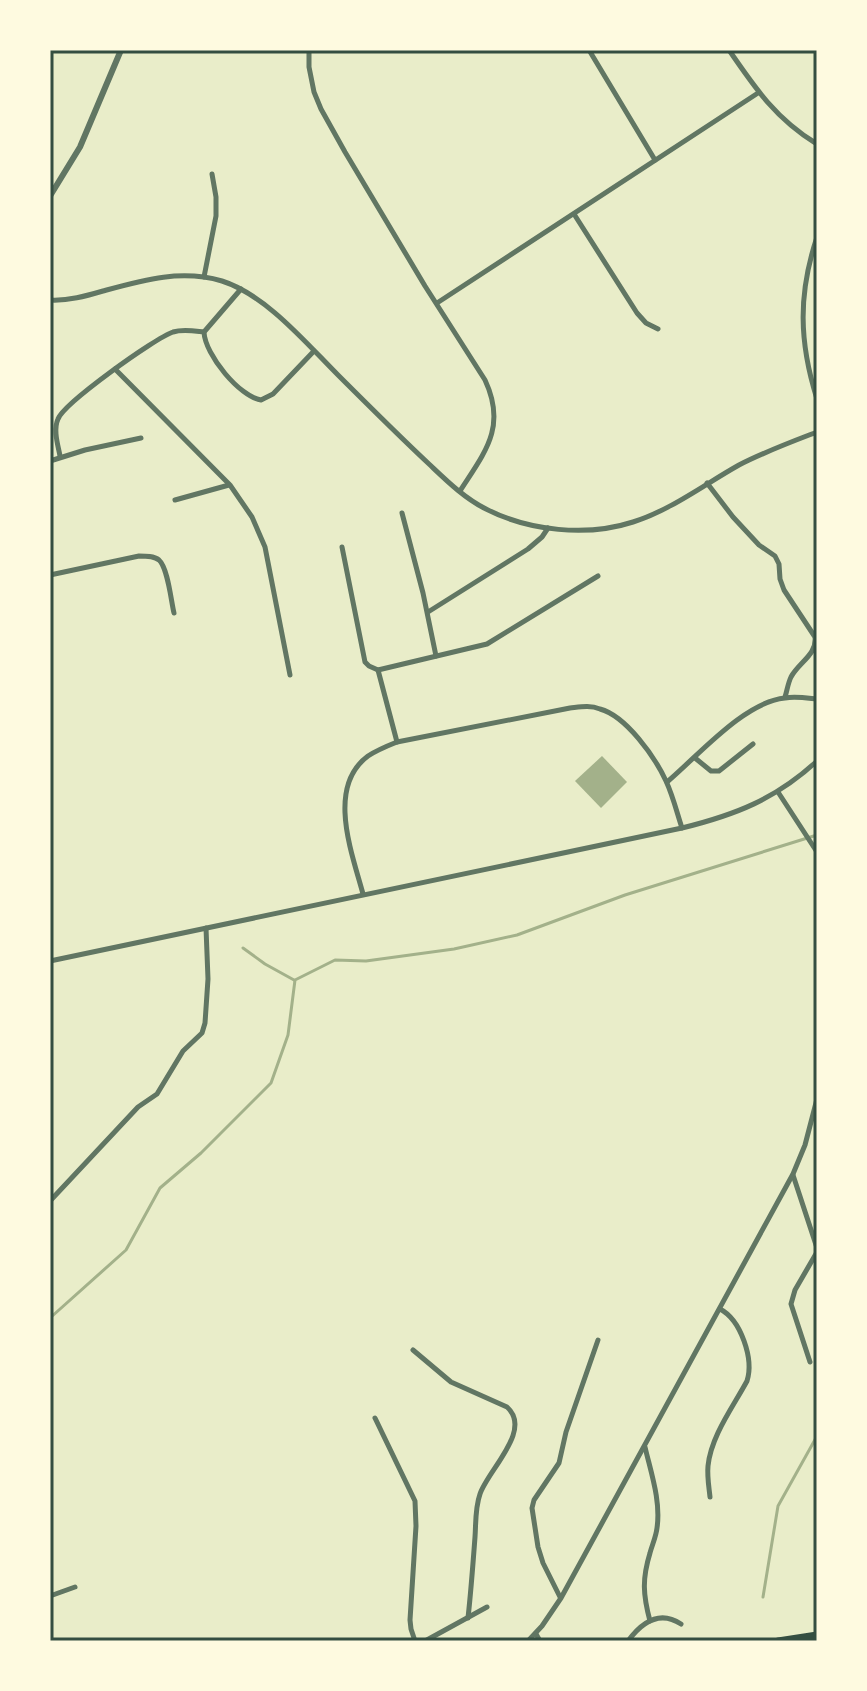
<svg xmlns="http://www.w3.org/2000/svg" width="867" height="1691" font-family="'Noto Sans',sans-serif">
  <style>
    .water { fill: #a3b18a }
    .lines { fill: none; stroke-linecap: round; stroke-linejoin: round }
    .stream { stroke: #a3b18a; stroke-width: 3 }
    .minor { stroke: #617663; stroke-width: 5 }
    .tertiary { stroke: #617663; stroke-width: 6 }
    .secondary { stroke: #344e41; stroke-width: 7 }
    .neatline { fill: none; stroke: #344e41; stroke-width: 3 }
  </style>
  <rect width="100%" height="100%" fill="#e9edc9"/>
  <!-- water -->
  <path class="water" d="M602,756L627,782L601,808L575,781Z"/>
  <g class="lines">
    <!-- stream -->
    <g class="stream">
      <path d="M243,948L265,964L294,980"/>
      <path d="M50,1318L126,1250L160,1188L201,1153L271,1083L288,1035L295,980L335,960L366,961L454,949L517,935L625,895L817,835"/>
      <path d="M763,1597L778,1506L817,1436"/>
    </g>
    <!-- minor -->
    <g class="minor">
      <path d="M309,50V67L314,92L321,109L345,152L425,286L485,380C507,427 485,452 460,491"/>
      <path d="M589,50L655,160"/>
      <path d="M729,50C755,88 776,119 817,144"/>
      <path d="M574,214L637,313L646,323L658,329"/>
      <path d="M817,237C798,294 799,342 817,399"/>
      <path d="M204,277L216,216V197L212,174"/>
      <path d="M241,289L204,332C205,355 240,397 261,400L273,394L314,351"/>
      <path d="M50,300C68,301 86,296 103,291C143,280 181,269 222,281C266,295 306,343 338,375C368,405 398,435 429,464C446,480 464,498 486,509C529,531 587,537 633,522C671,510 705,484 739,465C764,452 791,442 817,432"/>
      <path d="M437,303L758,93"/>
      <path d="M115,369L230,485L252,517L265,547L290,675"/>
      <path d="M60,456C58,445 53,430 58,419C64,403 155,338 173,332C183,329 194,331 204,332"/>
      <path d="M50,461L85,450L141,438"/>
      <path d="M707,483L733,517L759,545L775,556L779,564L780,579L784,590L815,637C817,655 799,662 791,677C788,683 787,691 785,697"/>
      <path d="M175,500L229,485"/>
      <path d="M402,513L423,593L436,656"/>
      <path d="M342,547L365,662L369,666L378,670L487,644L598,576"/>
      <path d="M50,575L139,556C146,556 154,556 159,560C168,568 171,601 174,613"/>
      <path d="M428,612L528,549L542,537L548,528"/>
      <path d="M378,670L397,742"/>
      <path d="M695,758L711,771H719L753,744"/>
      <path d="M667,782C698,756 744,702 785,698C795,696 807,698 817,699"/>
      <path d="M778,792L817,852"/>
      <path d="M363,894C352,853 326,787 368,756C377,750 387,746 397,742L570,708C580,707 590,705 600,709C626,716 655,757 666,781C673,796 677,813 682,828"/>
      <path d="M50,961L682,828C735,815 776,799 817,761"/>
      <path d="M793,1175L817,1248"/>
      <path d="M50,1201L138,1107L157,1094L183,1051L202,1033L205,1023L208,979L206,928"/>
      <path d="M413,1350L451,1382L507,1407C533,1430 488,1470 480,1494C475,1508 476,1523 475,1537C473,1564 471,1591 468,1618"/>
      <path d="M810,1362L791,1304L795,1290L817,1252"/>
      <path d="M375,1418L415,1501L416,1526L410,1620L411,1629L415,1641"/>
      <path d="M645,1447C651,1473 661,1501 657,1528C656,1537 652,1545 650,1553C642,1579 643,1595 650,1621"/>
      <path d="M710,1497C709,1487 707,1477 708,1466C711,1436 733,1407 747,1381C754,1359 741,1320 720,1309"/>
      <path d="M50,1596L75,1587"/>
      <path d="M560,1597L543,1563L538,1547L532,1508L534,1500L559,1463L566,1432L598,1340"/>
      <path d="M536,1634L540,1641"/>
      <path d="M425,1641L487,1607"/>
      <path d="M528,1641L542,1626L561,1598L793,1174L805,1145L817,1099"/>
      <path d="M628,1641C642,1622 660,1610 681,1624"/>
    </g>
    <!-- tertiary -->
    <path class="tertiary" d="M50,196L80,147L121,50"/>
    <!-- secondary -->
    <path class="secondary" d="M778,1641L817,1635"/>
  </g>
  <!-- border -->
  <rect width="867" height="1691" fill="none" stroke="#fefae0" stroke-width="104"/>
  <rect x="52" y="52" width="763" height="1587" class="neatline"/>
</svg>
